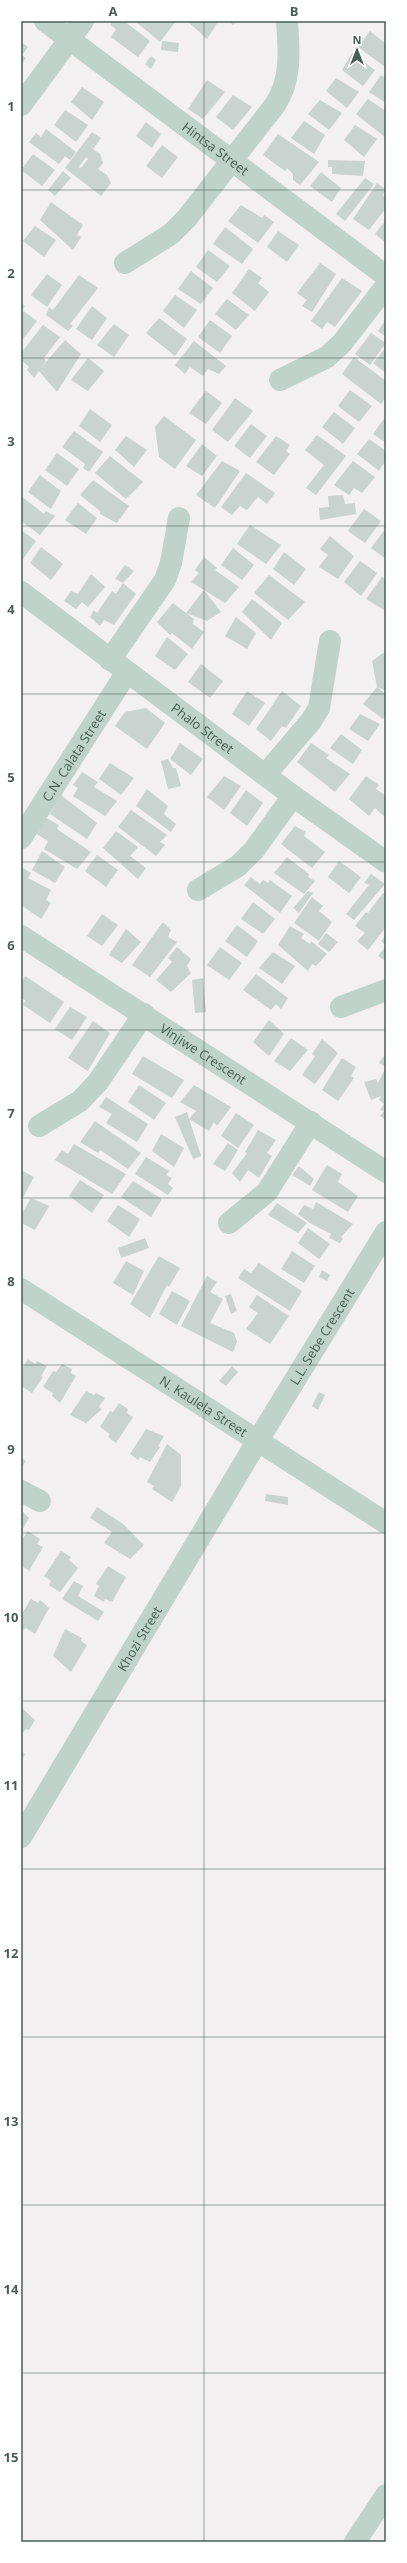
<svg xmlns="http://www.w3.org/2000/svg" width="407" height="2563" font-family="'Open Sans',sans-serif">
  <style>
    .building { fill: #c9d3d0; fill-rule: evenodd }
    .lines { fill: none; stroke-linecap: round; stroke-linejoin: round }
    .minor { stroke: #bfd3cb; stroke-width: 22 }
    .grid { fill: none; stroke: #465f55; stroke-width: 1; stroke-opacity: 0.55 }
    .labels { text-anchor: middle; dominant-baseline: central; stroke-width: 3.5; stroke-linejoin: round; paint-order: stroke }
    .street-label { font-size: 13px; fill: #465f55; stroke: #fff }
    .neatline { fill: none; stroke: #465f55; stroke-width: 1.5 }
    .grid-label { font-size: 13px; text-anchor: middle; font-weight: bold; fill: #465f55 }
  </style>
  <rect width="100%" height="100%" fill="#f3f0f2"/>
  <!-- building -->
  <g class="building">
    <path d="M113,21H124L150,41L138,57L111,37L116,29L110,25Z"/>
    <path d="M135,21H176L160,42Z"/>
    <path d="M187,21H217L218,22L207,39Z"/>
    <path d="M228,21H237L233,25Z"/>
    <path d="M370,31L386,44L385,67L358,47Z"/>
    <path d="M162,41L179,43L178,52L161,50Z"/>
    <path d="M21,42L28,47L22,55L26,58L21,65Z"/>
    <path d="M352,53L375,70L363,86L342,70Z"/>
    <path d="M151,56L156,60L151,69L145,64Z"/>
    <path d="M381,75L386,79V103L369,92Z"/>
    <path d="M336,78L359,92L347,108L326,91Z"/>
    <path d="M207,80L225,92L203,119L188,109Z"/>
    <path d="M82,87L104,102L92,120L71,102Z"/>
    <path d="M233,95L252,107L233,130L216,117Z"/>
    <path d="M368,99L386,111V138L356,114Z"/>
    <path d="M320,100L342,113L329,130L308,114Z"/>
    <path d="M65,110L88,125L76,142L54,125Z"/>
    <path d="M304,121L325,135L314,154L291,138Z"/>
    <path d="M146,122L161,134L152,148L136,136Z"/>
    <path d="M355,125L377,139L364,157L344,140Z"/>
    <path d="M46,129L76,152L70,160L65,156L59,164L29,142L36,133L41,137Z"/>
    <path d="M92,132L101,138L93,149L100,154L103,163L98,169L107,175L111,183L101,196L65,168ZM86,157L88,159L81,168L79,167Z"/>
    <path d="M278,134L319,162L300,185L293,180V174L287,168L285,171L263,155Z"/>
    <path d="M162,145L178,157L162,178L146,166Z"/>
    <path d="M33,154L55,170L42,186L21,170Z"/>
    <path d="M328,160L365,161L363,176L332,174V167H328Z"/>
    <path d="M63,171L71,178L55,196L48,190Z"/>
    <path d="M321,172L341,188L332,202L310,186Z"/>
    <path d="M365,178L374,184L345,221L336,214Z"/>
    <path d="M377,183L386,190L383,195L386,198V208L369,230L353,219Z"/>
    <path d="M51,202L83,225L77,235L81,237L73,250L40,220Z"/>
    <path d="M241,205L262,218L264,215L274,222L258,243L228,221Z"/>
    <path d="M386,220V243L375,234Z"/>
    <path d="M35,226L56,240L44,257L23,241Z"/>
    <path d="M225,227L253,249L242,264L213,244Z"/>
    <path d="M278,231L299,245L287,262L267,247Z"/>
    <path d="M208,250L230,266L217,282L196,267Z"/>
    <path d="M320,263L336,274L312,312L302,306L307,300L297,293Z"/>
    <path d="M249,269L262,278L258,283L269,292L255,311L232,293Z"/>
    <path d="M191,271L213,288L201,304L178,289Z"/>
    <path d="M47,274L62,285L47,307L31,295Z"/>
    <path d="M79,275L98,288L70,324L73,326L68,331L46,315L49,307L53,310Z"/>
    <path d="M342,278L362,291L335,327L327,322L322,329L311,321Z"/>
    <path d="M175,295L197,310L184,328L163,311Z"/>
    <path d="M227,299L249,315L236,330L215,314Z"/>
    <path d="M21,304L25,306L22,310L37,321L21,342Z"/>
    <path d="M92,306L107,318L92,340L76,329Z"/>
    <path d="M159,318L187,339L175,356L146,333Z"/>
    <path d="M386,319V337L378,331Z"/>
    <path d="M210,320L232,336L220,353L198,337Z"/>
    <path d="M114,324L129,335L114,357L97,345Z"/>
    <path d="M43,325L60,337L44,358L46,361L40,369L65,340L81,354L57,392L39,371L34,378L27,370L29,367L21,360V353Z"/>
    <path d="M371,333L386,343L370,365L355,354Z"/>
    <path d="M194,341L226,366L219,374L208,369L203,376L190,367L185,374L175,365Z"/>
    <path d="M386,347V373L373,363Z"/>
    <path d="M354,357L386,381V397L381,404L342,374Z"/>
    <path d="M88,358L104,371L88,391L71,380Z"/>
    <path d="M350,390L372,406L359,422L338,406Z"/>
    <path d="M206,391L222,403L206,424L189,413Z"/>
    <path d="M235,398L253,411L228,442L212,430Z"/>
    <path d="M90,409L112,425L100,442L79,426Z"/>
    <path d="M334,412L355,428L343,444L322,427Z"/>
    <path d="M164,416L196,440L175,469L159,457L155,427Z"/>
    <path d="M386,416V443L373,434Z"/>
    <path d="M251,424L267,436L250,458L234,446Z"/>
    <path d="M74,431L103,452L89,472L83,468L85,464L62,447Z"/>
    <path d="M317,435L346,456L316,495L306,488L324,465L305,450Z"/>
    <path d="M126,436L147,450L134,467L115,450Z"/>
    <path d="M276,436L290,445L286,451L290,454L274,475L256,462Z"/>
    <path d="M369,439L386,451V460L379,471L357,454Z"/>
    <path d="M202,444L217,456L202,476L186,466Z"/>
    <path d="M57,453L79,469L67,486L45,470Z"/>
    <path d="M110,456L143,482L126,499L95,473Z"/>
    <path d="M222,461L240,471L215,508L196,495Z"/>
    <path d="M353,461L375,477L362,493L354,488L349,495L334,485Z"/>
    <path d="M246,473L275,493L267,504L258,497L247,510L240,506L232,515L221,507Z"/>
    <path d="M40,475L61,491L51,509L28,492Z"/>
    <path d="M93,480L129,506L117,523L100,514V511L80,495Z"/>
    <path d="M343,495L345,504L355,503L356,514L320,520L319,508L329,507L328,496Z"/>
    <path d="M21,496L44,514L46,511L55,516L40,535L21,521Z"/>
    <path d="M78,503L97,518L86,534L65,520Z"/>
    <path d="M364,509L381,521L365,543L348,531Z"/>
    <path d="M250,525L281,545L266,564L237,544Z"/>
    <path d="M386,528V559L371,548Z"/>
    <path d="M21,530L36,541L21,562Z"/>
    <path d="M330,536L354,556L338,579L319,567L328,555L320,549Z"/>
    <path d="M41,547L63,564L51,580L30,563Z"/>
    <path d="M233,548L254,565L242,580L221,565Z"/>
    <path d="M284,552L306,569L294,585L273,569Z"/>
    <path d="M204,557L217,568L215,570L239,587L225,603L191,582L199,573L195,570Z"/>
    <path d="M360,561L377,573L361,596L344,582Z"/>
    <path d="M125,565L134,571L123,583L115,579Z"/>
    <path d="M91,574L105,587L88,607L82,602L76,609L64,601L71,591L78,594Z"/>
    <path d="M269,575L305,602L288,620L254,593Z"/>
    <path d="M382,577L386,579V607L384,610L366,599Z"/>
    <path d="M123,583L136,594L114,625L104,620L100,626L90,617L94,610L97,613L112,591L116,594Z"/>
    <path d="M204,590L221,612L207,621L186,613L194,619L193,624L204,632L192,649L172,633L170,635L157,622L173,603L186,613Z"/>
    <path d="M252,599L282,623L271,640L242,612Z"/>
    <path d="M236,617L256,633L247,649L225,636Z"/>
    <path d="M167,637L188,654L175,670L155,656Z"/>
    <path d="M383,653L386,656V691L377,687L372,661Z"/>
    <path d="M201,664L223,681L210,698L188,682Z"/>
    <path d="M377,687L386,694V715L383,719L363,704Z"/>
    <path d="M247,691L265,703L249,726L232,714Z"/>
    <path d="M282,691L301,706L286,728L282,726L271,741L256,729Z"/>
    <path d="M146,708L165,723L147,749L115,726L125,712Z"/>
    <path d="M360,714L380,724L368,741L349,729Z"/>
    <path d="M341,734L362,750L353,764L330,748Z"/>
    <path d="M180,743L203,759L191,775L170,759Z"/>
    <path d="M311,743L329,755L326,758L350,774L335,792L297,762Z"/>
    <path d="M168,759L173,768H176L181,786L168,789L161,761Z"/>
    <path d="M110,763L134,778L121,795L99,779Z"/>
    <path d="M82,772L98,782L94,787L117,801L105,816L73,796L78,788L73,785Z"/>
    <path d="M224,776L241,786L224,810L207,797Z"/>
    <path d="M366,776L379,785L376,789L386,796V818L375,808L369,816L349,799Z"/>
    <path d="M147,789L168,806L164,814L176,824L171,832L136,806Z"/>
    <path d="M246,790L263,803L247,826L230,813Z"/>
    <path d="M61,795L97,823L87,839L50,814Z"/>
    <path d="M131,810L167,835L160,842L165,845L156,856L118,827Z"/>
    <path d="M45,817L59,825L57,829L91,852L77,869L44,849L48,841L33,832Z"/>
    <path d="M295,826L306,832L304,836L325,852L312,868L281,844Z"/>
    <path d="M116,831L138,847L130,856L146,868L138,879L103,848Z"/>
    <path d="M42,851L65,867L55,883L32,870Z"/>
    <path d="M97,855L118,870L106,887L85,871Z"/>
    <path d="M287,857L309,874L308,877L315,881L304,894L274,873Z"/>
    <path d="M339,861L361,877L349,893L328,877Z"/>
    <path d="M21,867L31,873L28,878L51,890L46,900L51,903L41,919L21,905Z"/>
    <path d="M371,874L385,884L354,920L346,914L369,885L364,883Z"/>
    <path d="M251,877L260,884L263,880L268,883L270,880L292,896L280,913L244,885Z"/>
    <path d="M308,891L313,893L299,913L293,908Z"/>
    <path d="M383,893L386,895V923L384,926L386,927L368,950L357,941L365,933L355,926L366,912L368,913Z"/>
    <path d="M312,897L323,906L319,911L332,922L319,941L294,923Z"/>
    <path d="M253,902L275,919L263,934L241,919Z"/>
    <path d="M102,914L118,925L102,946L87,936Z"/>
    <path d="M163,922L171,930L168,937L177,942L150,977L132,965Z"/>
    <path d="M237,925L258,941L247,957L225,941Z"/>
    <path d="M290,926L304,934L301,938L310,944L311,941L327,954L316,966L312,964L308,971L278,945Z"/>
    <path d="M126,929L141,942L122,963L109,955Z"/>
    <path d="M326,933L338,942L329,952L318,944Z"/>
    <path d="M386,935V946L381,941Z"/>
    <path d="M386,946V961L378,956Z"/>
    <path d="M177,947L191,959L187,966L191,973L171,992L156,980L172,962L168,958Z"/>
    <path d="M220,947L242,963L229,980L207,965Z"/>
    <path d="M273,952L295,966L282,984L259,968Z"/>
    <path d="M256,974L288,998L281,1009L276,1004L271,1010L243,990Z"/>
    <path d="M25,976L64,1002L50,1023L22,1004L26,1001L21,998V983Z"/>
    <path d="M203,978L206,1012L195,1013L192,980Z"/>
    <path d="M70,1007L87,1017L72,1040L55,1029Z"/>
    <path d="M269,1020L284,1034L269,1056L253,1042Z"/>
    <path d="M93,1021L110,1033L88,1071L68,1058Z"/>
    <path d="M291,1038L308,1050L290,1071L274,1061Z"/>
    <path d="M322,1039L338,1053L315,1084L302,1075L315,1056L312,1054Z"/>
    <path d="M386,1053V1067L379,1063Z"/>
    <path d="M143,1056L184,1080L172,1098L132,1074Z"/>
    <path d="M342,1058L356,1067L351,1076L354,1078L338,1101L322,1090Z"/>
    <path d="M386,1067V1120L380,1116L384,1111L380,1110L384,1104L379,1100L381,1096L371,1100L364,1082L376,1079L378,1083Z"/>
    <path d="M139,1085L166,1103L154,1120L128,1102Z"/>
    <path d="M194,1085L231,1107L217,1126L214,1122L209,1131L189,1119L196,1111L180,1102Z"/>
    <path d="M106,1097L148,1124L137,1142L106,1123L112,1114L99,1107Z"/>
    <path d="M187,1112L201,1156L193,1159L175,1117Z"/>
    <path d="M236,1113L254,1125L238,1148L221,1136Z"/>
    <path d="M95,1121L141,1153L128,1169L100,1150L98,1153L80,1142Z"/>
    <path d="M258,1130L276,1140L267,1153L272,1156L259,1178L248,1170L240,1182L232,1173L247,1153L245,1152Z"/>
    <path d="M161,1134L184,1148L174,1167L152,1151Z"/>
    <path d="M228,1143L238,1150L225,1171L213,1164Z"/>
    <path d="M74,1144L126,1174L112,1194L55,1160L62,1150L68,1154Z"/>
    <path d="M146,1157L169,1171L166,1175L172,1178L168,1184L173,1188L168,1195L135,1174Z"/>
    <path d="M327,1165L342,1174L338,1182L358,1196L348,1212L312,1190Z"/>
    <path d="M299,1166L314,1179L310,1186L292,1175Z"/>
    <path d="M21,1170L34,1177L21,1201Z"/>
    <path d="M80,1180L104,1195L92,1213L69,1196Z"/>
    <path d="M133,1181L162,1199L151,1217L121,1197Z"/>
    <path d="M31,1198L49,1206L35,1230L21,1223V1215Z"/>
    <path d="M316,1202L353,1224L341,1237L343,1239L340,1243L329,1238L331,1234L310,1223L298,1214L304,1205L313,1209Z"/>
    <path d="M277,1203L307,1223L298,1233L268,1215Z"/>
    <path d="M118,1205L140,1219L129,1237L107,1221Z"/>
    <path d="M308,1228L330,1244L319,1259L298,1243Z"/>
    <path d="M145,1238L149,1248L121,1258L118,1248Z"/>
    <path d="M292,1251L315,1266L304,1283L281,1269Z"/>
    <path d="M159,1256L180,1268L169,1287L167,1285L150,1318L130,1304Z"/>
    <path d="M126,1261L144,1271L133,1295L113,1283Z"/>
    <path d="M259,1263L302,1291L290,1311L238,1278L244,1269L251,1273Z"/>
    <path d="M322,1270L330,1275L327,1281L319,1277Z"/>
    <path d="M207,1276L217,1282L210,1292L223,1299L210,1323L234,1333L237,1342L233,1352L181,1326Z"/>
    <path d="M172,1291L190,1301L177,1325L159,1314Z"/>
    <path d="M231,1294L237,1311L231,1314L225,1296Z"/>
    <path d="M257,1295L289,1316L270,1344L246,1329L258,1313L249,1307Z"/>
    <path d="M28,1359L35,1364L37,1361L47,1366L41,1376L43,1377L32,1393L23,1387L21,1390V1370Z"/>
    <path d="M62,1364L72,1369L71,1373L76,1376L60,1403L52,1396L53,1393L43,1387L53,1371L56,1372Z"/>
    <path d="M232,1366L238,1372L226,1386L219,1381Z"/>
    <path d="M86,1391L94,1395L96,1393L105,1398L99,1407L102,1409L86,1423L70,1415Z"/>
    <path d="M319,1392L325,1395L318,1410L312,1406Z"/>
    <path d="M119,1403L128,1409L127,1413L133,1417L116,1443L108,1437L110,1434L100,1427L110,1411L113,1412Z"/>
    <path d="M146,1429L164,1436L158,1446L160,1447L150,1462L140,1457L138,1460L130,1454Z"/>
    <path d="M167,1444L181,1455V1486L172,1502L152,1489L154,1486L147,1482Z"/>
    <path d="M21,1457L26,1461L21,1469Z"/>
    <path d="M266,1494L288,1497V1505L265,1501Z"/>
    <path d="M97,1507L123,1524L144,1545L130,1559L104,1543L112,1532L90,1518Z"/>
    <path d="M21,1510L29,1518L21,1532Z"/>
    <path d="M28,1531L40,1539L37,1544L43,1547L29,1571L21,1565V1541Z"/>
    <path d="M61,1551L71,1557L69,1560L78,1568L60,1592L49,1585L51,1581L44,1576Z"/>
    <path d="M108,1566L126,1577L112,1602L105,1599L104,1602L94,1596L99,1586L96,1584Z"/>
    <path d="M74,1581L83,1586L78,1596L104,1612L98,1621L62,1599Z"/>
    <path d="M31,1599L38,1603L40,1600L49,1608L35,1634L26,1628L23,1630L21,1629V1615Z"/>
    <path d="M65,1629L82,1638L81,1641L87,1645L71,1672L53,1656Z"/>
    <path d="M21,1707L35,1720L29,1730L26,1729L22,1734Z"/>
    <path d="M21,1752L25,1754L21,1762Z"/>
  </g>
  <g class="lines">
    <!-- minor -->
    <g class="minor">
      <path id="s1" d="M45,21L386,276"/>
      <path d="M21,105L83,21"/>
      <path d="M125,263L171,234L187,218L275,105C292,79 289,51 287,21"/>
      <path d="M280,380L327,357L342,343L386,286"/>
      <path id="s2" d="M21,592L293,796L386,862"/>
      <path d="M110,660L165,580L171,563L179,518"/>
      <path d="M265,775L311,721L319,708L330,641"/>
      <path id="s3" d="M21,838L127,672"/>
      <path d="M198,890L238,866L254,850L293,796"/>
      <path id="s4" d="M21,936L386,1172"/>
      <path d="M341,1007L386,990"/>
      <path d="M39,1126L80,1101L98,1082L144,1014"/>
      <path d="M229,1223L267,1192L311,1122"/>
      <path id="s5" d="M21,1289L386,1523"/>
      <path d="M21,1491L40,1501"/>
      <path id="s6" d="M21,1837L258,1440L386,1232"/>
      <path d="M355,2542L386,2495"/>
    </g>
  </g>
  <!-- grid -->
  <path class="grid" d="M204,21V2542M21,190H386M21,358H386M21,526H386M21,694H386M21,862H386M21,1030H386M21,1198H386M21,1365H386M21,1533H386M21,1701H386M21,1869H386M21,2037H386M21,2205H386M21,2373H386"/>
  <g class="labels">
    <!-- street labels -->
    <g class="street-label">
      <text stroke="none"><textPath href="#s1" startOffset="213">Hintsa Street</textPath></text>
      <text stroke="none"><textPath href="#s2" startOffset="227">Phalo Street</textPath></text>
      <text stroke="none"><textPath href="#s3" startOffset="98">C.N. Calata Street</textPath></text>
      <text stroke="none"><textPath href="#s4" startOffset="217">Vinjiwe Crescent</textPath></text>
      <text stroke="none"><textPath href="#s6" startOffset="584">L.L. Sebe Crescent</textPath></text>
      <text stroke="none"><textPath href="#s5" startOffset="217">N. Kaulela Street</textPath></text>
      <text stroke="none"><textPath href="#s6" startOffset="231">Khozi Street</textPath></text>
    </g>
  </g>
  <!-- border -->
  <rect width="407" height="2563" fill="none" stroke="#ffffff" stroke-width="44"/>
  <!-- north arrow -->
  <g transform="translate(357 50)" stroke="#ffffff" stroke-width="3" paint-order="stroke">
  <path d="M0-3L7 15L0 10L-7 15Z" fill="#465f55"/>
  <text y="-6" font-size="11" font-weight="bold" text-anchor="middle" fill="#465f55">N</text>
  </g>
  <rect x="22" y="22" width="363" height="2519" class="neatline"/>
  <g class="grid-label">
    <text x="113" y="16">A</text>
    <text x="294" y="16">B</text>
    <text x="11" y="111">1</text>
    <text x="11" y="278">2</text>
    <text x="11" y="446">3</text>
    <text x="11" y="614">4</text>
    <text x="11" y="782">5</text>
    <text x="11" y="950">6</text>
    <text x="11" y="1118">7</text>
    <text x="11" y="1286">8</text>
    <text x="11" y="1454">9</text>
    <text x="11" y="1622">10</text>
    <text x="11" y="1790">11</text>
    <text x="11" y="1958">12</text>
    <text x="11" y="2126">13</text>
    <text x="11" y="2294">14</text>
    <text x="11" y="2462">15</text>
  </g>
</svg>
